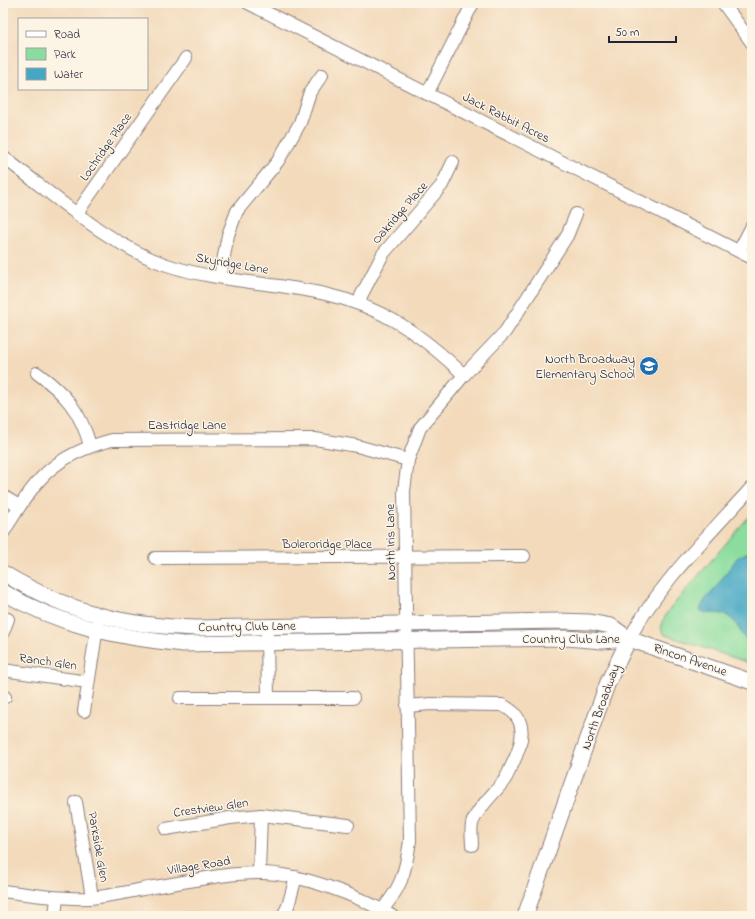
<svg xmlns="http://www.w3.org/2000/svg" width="755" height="919" font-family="'Indie Flower',sans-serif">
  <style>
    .green { fill: #8add9e; stroke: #56806c }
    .water { fill: #44a8c4; stroke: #336580 }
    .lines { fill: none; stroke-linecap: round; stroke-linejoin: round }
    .minor-casing { stroke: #8a7e7b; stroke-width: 14 }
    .major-casing { stroke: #8a7e7b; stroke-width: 17 }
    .minor { stroke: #fff; stroke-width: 12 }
    .major { stroke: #fff; stroke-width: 15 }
    .labels { text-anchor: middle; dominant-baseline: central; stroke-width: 3; stroke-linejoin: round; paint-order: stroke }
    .street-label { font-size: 13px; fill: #22223b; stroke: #fcf5e5 }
    .poi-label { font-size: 13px; fill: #22223b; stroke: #fcf5e5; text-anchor: end }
  </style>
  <rect width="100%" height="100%" fill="#fcf5e5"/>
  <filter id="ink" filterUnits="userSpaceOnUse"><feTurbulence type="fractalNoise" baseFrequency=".025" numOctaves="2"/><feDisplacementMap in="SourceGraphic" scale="8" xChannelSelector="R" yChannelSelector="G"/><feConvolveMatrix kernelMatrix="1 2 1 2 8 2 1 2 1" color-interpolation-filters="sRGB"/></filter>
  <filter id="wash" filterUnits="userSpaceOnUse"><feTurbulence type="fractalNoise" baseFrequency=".012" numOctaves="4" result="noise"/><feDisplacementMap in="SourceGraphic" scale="16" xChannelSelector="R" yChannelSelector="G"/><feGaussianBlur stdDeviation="0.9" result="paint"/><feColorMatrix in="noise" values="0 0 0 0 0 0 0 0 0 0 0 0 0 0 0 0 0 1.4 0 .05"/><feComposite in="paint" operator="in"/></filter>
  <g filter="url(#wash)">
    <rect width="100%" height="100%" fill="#f3dabb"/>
    <!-- green -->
    <path class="green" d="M752,513V664L665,635L662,631L661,624L668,611Z"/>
    <!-- water -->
    <path class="water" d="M752,550V618L747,627L752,640L748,642C740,634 738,622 728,616C719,611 707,616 700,610L704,601L714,590L737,558Z"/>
  </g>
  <g filter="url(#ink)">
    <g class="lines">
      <defs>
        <g id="minor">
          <path d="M248,3L752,258"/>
          <path d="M723,3L752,43"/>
          <path d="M427,94L473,3"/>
          <path d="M3,157C53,194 106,243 164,264C216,282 272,282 325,294C383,307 422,335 464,375"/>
          <path d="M77,213L186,58"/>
          <path d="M739,251L752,226"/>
          <path d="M220,277L228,235L237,211L278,161L300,123L310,92L322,75"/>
          <path d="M360,304L361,296L383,254L442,185L453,162"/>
          <path d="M37,373C66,394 80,411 90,445"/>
          <path d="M3,496L19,506"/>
          <path d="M3,533C35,481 50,456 112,440L315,439L357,446L408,460"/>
          <path d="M155,558L524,556"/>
          <path d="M3,632L8,619"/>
          <path d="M267,635L268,698"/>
          <path d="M629,639C660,582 709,535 752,487"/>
          <path d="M3,670L88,682"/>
          <path d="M3,696L5,697"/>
          <path d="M180,698H353"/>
          <path d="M407,706L431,704L502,705C530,718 523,743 512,765C509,771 507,777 503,782C493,795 480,805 473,821C470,827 472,838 472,845"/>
          <path d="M84,711L98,621"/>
          <path d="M76,802L92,897"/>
          <path d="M166,829L230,818L261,815L348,825"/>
          <path d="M259,872L261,815"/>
          <path d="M3,891C32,895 61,899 90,898C111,896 133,891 153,887C188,882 223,873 258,873C297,872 360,896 392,916"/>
          <path d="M55,916L57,898"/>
          <path d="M283,916L288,906L296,877"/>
          <path d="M377,916C401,889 405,875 410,841L404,491L408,460L420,428L464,375L505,332L567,236L576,214"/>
        </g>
        <g id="major">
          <path d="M3,573C68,612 122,626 197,628L558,621L590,622L611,626L629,639L752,682"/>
          <path d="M3,592C58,625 119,638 183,644L567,638L602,641L629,639"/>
          <path d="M525,916L608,682L629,639"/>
        </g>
      </defs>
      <!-- minor casing -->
      <use href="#minor" class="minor-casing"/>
      <!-- major casing -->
      <use href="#major" class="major-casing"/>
      <!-- minor -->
      <use href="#minor" class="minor"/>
      <!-- major -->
      <use href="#major" class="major"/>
    </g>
  </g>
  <!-- icons -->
  <defs>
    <symbol id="school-disc" viewBox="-11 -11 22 22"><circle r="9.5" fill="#1f6fb2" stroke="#fcf5e5"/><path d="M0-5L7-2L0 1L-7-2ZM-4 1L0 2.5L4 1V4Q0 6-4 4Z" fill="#fff"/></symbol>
  </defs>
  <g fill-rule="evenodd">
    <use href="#school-disc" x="638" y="355" width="22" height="22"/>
  </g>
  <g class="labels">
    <!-- street labels -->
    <g class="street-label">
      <text transform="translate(506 118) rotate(27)">Jack Rabbit Acres</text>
      <text transform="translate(106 147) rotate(-55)">Lochridge Place</text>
      <text transform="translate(400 213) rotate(-49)">Oakridge Place</text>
      <text transform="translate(232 264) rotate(10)">Skyridge Lane</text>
      <text x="187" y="425">Eastridge Lane</text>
      <text transform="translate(391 542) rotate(-91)">North Iris Lane</text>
      <text x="327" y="544">Boleroridge Place</text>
      <text transform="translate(247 627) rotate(-1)">Country Club Lane</text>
      <text x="571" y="639">Country Club Lane</text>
      <text transform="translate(690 660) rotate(19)">Rincon Avenue</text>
      <text transform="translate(48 662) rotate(8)">Ranch Glen</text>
      <text transform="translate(601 707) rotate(-70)">North Broadway</text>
      <text transform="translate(211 808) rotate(-8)">Crestview Glen</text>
      <text transform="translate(98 847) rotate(80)">Parkside Glen</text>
      <text transform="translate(199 866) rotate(-9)">Village Road</text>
    </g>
    <!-- poi labels -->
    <g class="poi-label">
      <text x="635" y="359">North Broadway<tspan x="635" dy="15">Elementary School</tspan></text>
    </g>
  </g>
  <!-- margin -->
  <rect width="755" height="919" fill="none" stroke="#fcf5e5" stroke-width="16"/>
  <!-- legend -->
  <rect x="18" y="18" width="130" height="72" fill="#fcf5e5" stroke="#a5a1a1"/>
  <rect x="26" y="31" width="20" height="6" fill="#ffffff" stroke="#a5a1a1"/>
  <text x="54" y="38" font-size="12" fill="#22223b">Road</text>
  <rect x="26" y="48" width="20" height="12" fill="#8add9e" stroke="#a5a1a1"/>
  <text x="54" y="58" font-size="12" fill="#22223b">Park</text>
  <rect x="26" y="68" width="20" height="12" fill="#44a8c4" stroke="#a5a1a1"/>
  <text x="54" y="78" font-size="12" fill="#22223b">Water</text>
  <!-- scale -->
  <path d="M609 36v6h67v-6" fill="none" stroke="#22223b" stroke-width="2"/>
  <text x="615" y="36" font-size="12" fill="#22223b" stroke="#fcf5e5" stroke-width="3" paint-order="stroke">50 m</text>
</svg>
